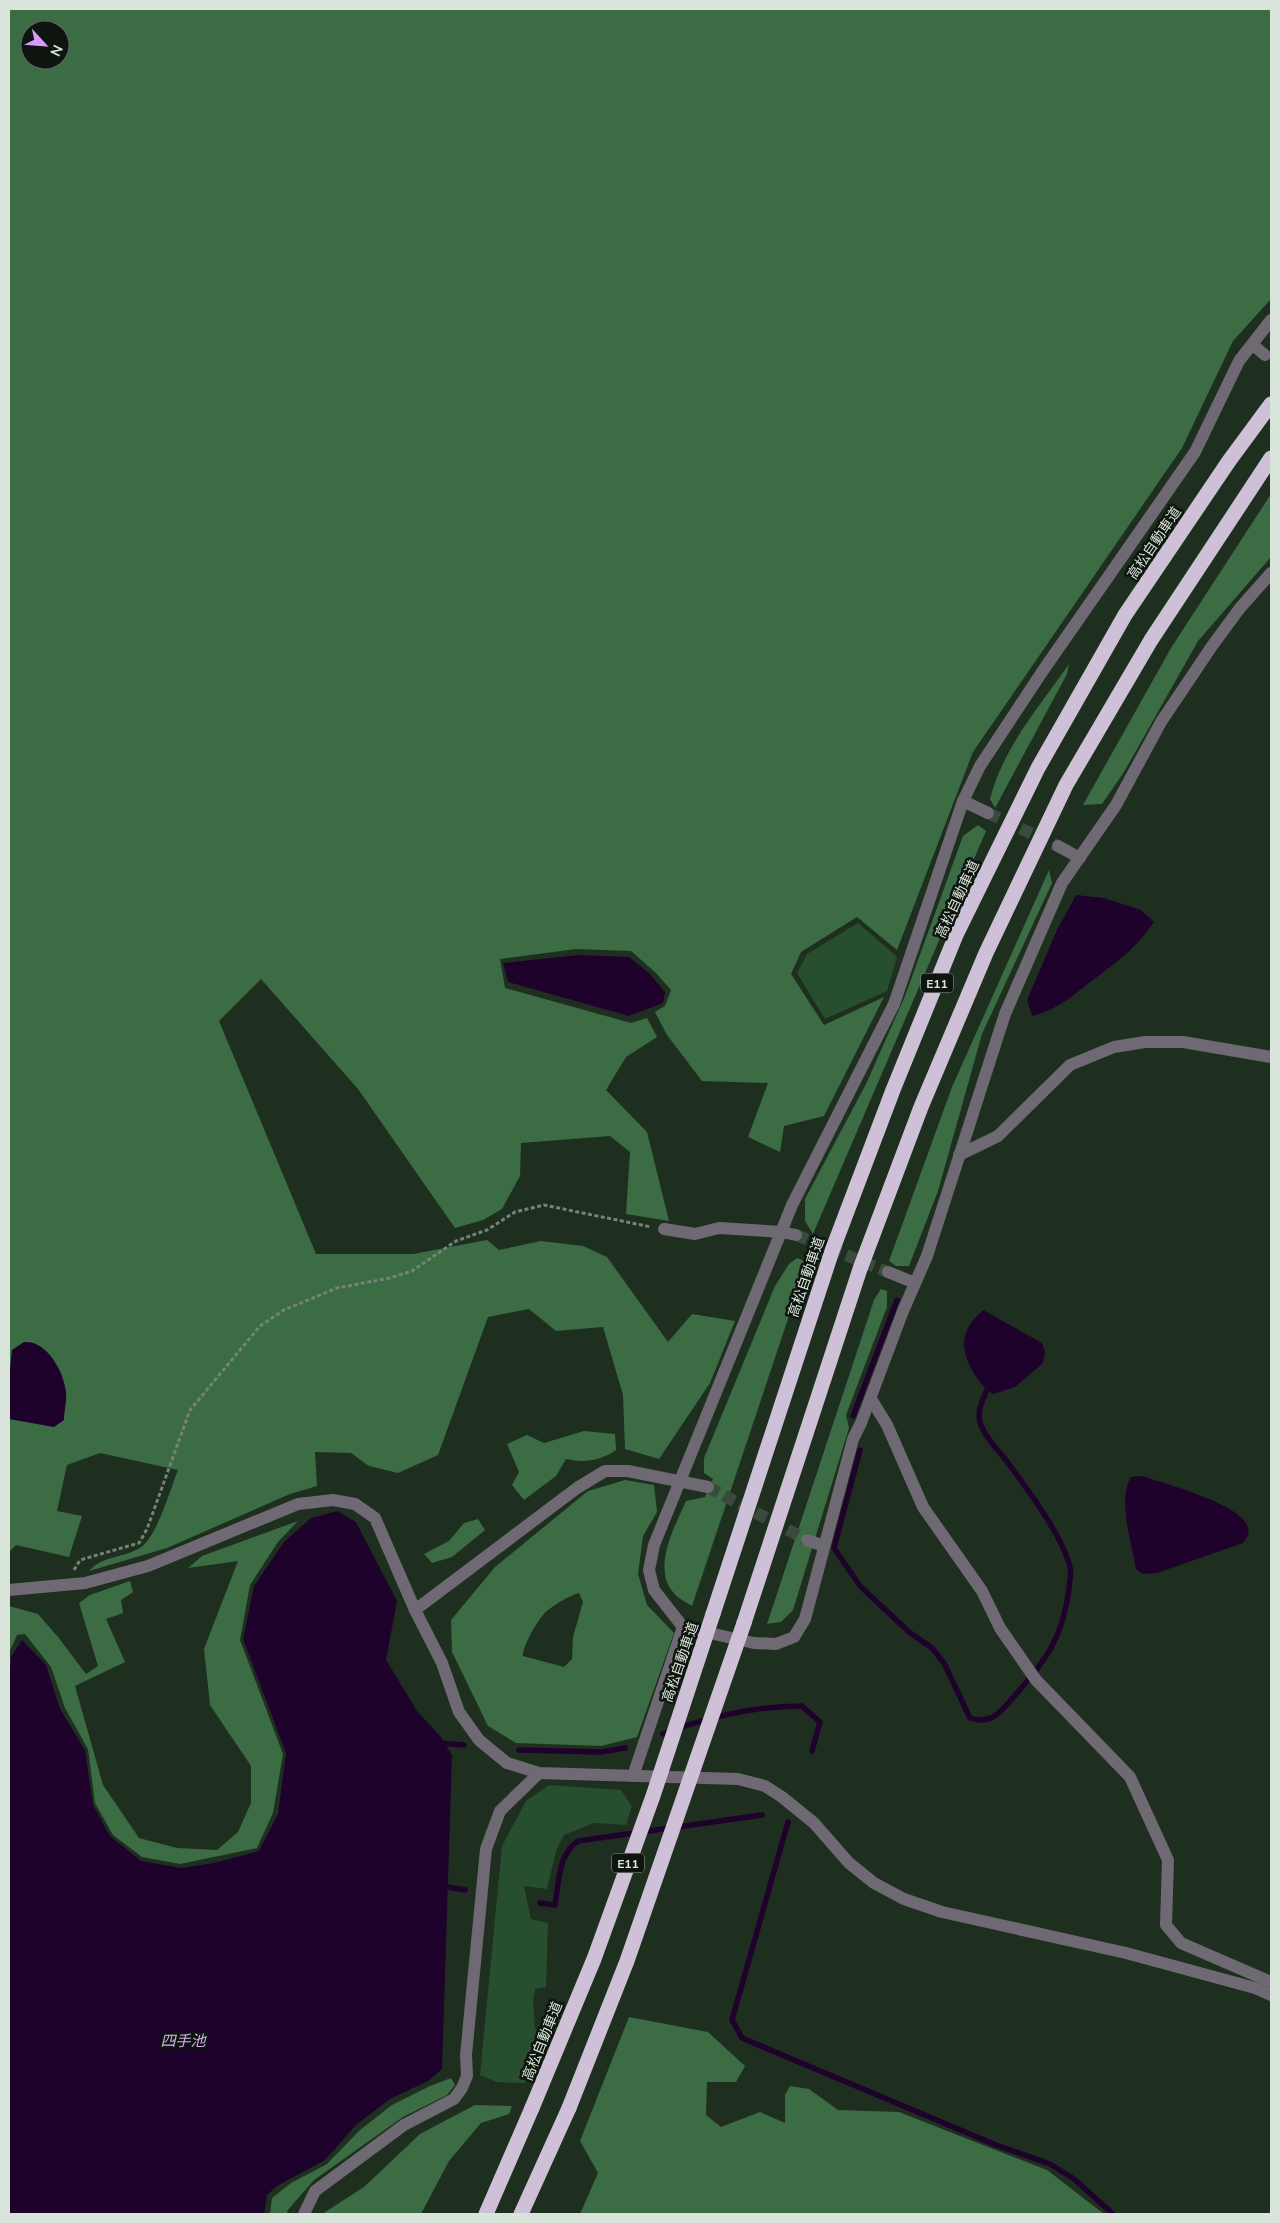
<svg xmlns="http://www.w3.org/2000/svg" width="1280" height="2223" font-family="Mulish,'Noto Sans JP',sans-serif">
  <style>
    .green { fill: #274e2e }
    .forest { fill: #3b6c44; fill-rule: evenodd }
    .water { fill: #1e022c }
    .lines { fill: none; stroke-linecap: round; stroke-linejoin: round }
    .stream { stroke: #1e022c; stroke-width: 5.5 }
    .minor-tunnel { stroke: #3a4a3c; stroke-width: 12; stroke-dasharray: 12 6; stroke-linecap: butt }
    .path { stroke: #758377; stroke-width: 3; stroke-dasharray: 4 2.5; stroke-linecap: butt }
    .minor { stroke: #6e6972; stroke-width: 12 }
    .highway { stroke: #cec0d7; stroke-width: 15 }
    .highway-bridge { stroke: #cec0d7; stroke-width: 15 }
    .labels { text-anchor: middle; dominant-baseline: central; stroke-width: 5; stroke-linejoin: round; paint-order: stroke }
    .shield { fill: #0d150e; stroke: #9ca69d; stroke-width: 1 }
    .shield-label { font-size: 12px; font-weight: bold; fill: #d9e4da }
    .street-label { font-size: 14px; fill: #d9e4da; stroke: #0d150e }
    .water-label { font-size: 15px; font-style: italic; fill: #d9abf6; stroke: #0d150e }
  </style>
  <rect width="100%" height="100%" fill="#1e2f20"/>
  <!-- green -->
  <g class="green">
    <path d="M858,923L897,957L887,991L825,1019L797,973L807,954Z"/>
    <path d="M549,1785L621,1790L632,1806L626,1825L594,1823L564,1835L556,1851L547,1889L524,1886L531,1919L548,1923L546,1987L535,1989L533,2001L535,2028L544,2037L525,2083L496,2082L480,2075L502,1846L526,1801Z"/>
  </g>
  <!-- forest -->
  <g class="forest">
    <path d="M9,9H1271V299L1233,341L1182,448L973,752L897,950L857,917L801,952L791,974L824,1025L884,997L824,1116L784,1126L780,1152L748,1137L768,1083L702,1081L667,1035L655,1012L665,1006L671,990L656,973L631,951L576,949L500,959L505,988L631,1023L647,1018L657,1037L626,1057L606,1090L647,1132L669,1221L626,1214L630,1152L610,1136L521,1143L520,1176L502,1209L483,1220L455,1228L358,1089L261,979L219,1021L316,1254H413L487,1240L499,1250L541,1241L583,1246L607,1257L668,1342L692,1314L735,1321L710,1383L659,1459L625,1449L623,1395L603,1327L556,1331L529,1309L488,1317L438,1455L398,1473L369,1466L351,1453L315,1452L317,1486L290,1494L167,1548L89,1571C103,1555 125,1558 141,1547C157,1537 171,1487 178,1470L100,1453L67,1465L57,1511L82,1516L69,1557L16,1545L9,1552ZM30,30H60V60H30Z"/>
    <path d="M1271,494V557L1198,641L1124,772L1102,804L1083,805L1171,648Z"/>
    <path d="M1069,664L1067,674L995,808L990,799C1003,748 1039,707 1069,664Z"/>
    <path d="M978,825L986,831L813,1234L805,1221V1199L867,1082L905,996L963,836Z"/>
    <path d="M1049,870L1052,883L982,1034L938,1191L909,1266H896L889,1261L952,1087Z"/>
    <path d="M797,1258L807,1262L692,1606C686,1602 677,1598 673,1592C652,1567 675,1526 686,1501L705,1497L713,1479L704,1473V1458L775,1286L789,1264Z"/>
    <path d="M881,1289L887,1291V1307L846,1415L849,1428L793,1610L781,1622L767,1624L874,1300Z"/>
    <path d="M584,1431L615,1434L616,1450C600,1461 584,1463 566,1459L556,1476L524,1500L512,1485L519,1472L507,1444L527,1435L544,1443Z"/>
    <path d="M625,1480L654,1485L657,1512L643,1536L638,1574L647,1605L674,1633L637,1737L601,1746L516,1743L488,1726L452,1652L451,1620L495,1567L588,1491ZM579,1593L583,1602L573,1637L572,1659L564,1667L523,1656C522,1647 539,1617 547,1611C557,1603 567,1597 579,1593Z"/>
    <path d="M478,1519L485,1530L452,1557L432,1563L424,1554L449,1541L464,1523Z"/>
    <path d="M298,1521L278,1542L250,1585L240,1640L283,1754L273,1813L257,1848L180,1864L142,1857L113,1835L95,1803L88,1749L65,1708L51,1667L25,1634L17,1635L9,1653V1606L38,1614L58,1637L86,1674L98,1666L79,1603L90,1595L130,1581L133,1592L121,1600L123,1613L106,1619L125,1662L75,1686L103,1785L139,1838L177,1848L217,1850L238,1832L251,1803V1766L210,1705L204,1649L238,1561L188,1568L202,1556Z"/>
    <path d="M629,2017L708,2032L745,2066L736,2082H707L706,2115L721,2127L760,2112L785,2123V2095L790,2086L809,2089L838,2110L899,2112L1047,2170L1104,2214H580L598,2173L580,2141Z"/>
    <path d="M451,2078L455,2085L447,2095L403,2117L314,2180L287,2211L288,2214H270L272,2198L291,2183L327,2164L360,2130L392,2105L430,2086Z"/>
    <path d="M475,2105L512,2106L509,2114L481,2123L449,2161L421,2214H322L364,2187L420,2134Z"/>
  </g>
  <!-- water -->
  <g class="water">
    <path d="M1076,895L1104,898L1141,910L1154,922C1135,948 1126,955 1101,974C1076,992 1063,1008 1032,1016L1027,1000L1057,930Z"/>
    <path d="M579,955L629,957L649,973L665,992L663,1003L629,1016L508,982L503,963Z"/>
    <path d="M983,1310L1042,1343L1045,1352L1043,1363L1015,1387L993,1394C977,1384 960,1355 965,1336C968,1324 975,1318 983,1310Z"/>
    <path d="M24,1342C47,1340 64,1372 66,1392C67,1401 64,1411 64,1420L54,1427L9,1419V1379L12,1350Z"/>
    <path d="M1142,1476C1166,1484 1233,1502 1246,1523C1248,1525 1248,1531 1249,1534L1243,1543L1157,1573L1142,1574L1136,1569C1132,1543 1117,1500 1131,1477Z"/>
    <path d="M337,1511L356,1522L397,1601L386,1660L417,1711L440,1736L452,1755L442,2069L428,2081L390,2099L357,2124L325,2160L277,2186L267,2195L264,2214H9V1685L11,1657L22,1640L46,1665L60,1709L85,1750L93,1805L110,1836L141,1861L181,1868L214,1863L259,1851L278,1814L286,1753L243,1639L254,1586L284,1542L311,1518Z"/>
  </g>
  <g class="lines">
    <!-- stream -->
    <g class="stream">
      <path d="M853,1416L897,1300"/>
      <path d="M860,1450L834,1548L860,1586L909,1632L932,1648L944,1663L970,1718C994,1726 1003,1708 1018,1692C1048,1658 1063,1635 1069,1589C1069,1583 1072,1573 1070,1567C1062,1535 1028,1490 1008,1463C999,1450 979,1433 979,1415C979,1404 986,1393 990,1383"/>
      <path d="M663,1734C706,1717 756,1706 802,1706L820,1722L812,1751"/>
      <path d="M438,1743L464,1745"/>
      <path d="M519,1750L601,1752L625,1748"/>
      <path d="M788,1822L732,2020L742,2038L996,2145L1050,2164L1074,2179L1113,2214"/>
      <path d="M442,1886L465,1890"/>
      <path d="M540,1903L555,1905C559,1883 558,1854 578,1841L762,1815"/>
    </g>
    <!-- minor-tunnel -->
    <g class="minor-tunnel">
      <path d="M988,813L1058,846"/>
      <path d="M796,1235L888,1272"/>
      <path d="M708,1487L807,1540"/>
    </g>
    <!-- path -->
    <path class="path" d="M74,1570L80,1560L139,1543L147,1529L190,1410L260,1326L284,1310L337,1288L390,1278L412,1271L456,1241L487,1230L515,1212L544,1205L651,1227"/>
    <!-- minor -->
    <g class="minor">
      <path d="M1271,320L1239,361L1195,452L1042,672L980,766L963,801L894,1004L792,1205L654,1545L649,1570L654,1590L683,1627L754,1643L776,1644L794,1637L805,1619L853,1439L861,1423L903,1311L927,1256L1005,1014L1062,883L1116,805L1161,722L1212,646L1240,608L1271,573"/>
      <path d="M1253,345L1265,355"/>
      <path d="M963,801L988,813"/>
      <path d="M1058,846L1080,858"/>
      <path d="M959,1155L998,1136L1070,1065L1114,1047L1145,1042H1183L1271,1057"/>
      <path d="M664,1229L695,1234L719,1228L782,1232L796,1235"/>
      <path d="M888,1272L915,1283"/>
      <path d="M871,1399L887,1425L923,1507L982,1591L1000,1628L1036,1680L1130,1777L1168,1860L1166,1925L1181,1943L1271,1982"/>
      <path d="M807,1540L824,1546"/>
      <path d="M9,1590L85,1583L148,1566L298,1504L333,1500L355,1504L375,1518L415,1610L442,1663L459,1712L479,1740L507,1763L539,1773L738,1779L765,1786L782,1797L814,1823L849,1863L874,1883L904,1899L942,1912L1126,1953L1255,1988L1271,1995"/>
      <path d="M415,1610L577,1488L605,1471H628L708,1487"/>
      <path d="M633,1776L683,1627"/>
      <path d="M304,2214L315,2191L404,2125L454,2099L462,2088L467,2076L466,2055L486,1849L500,1811L539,1773"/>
    </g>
    <!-- highway -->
    <g class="highway">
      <path d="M713,1614L832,1251L893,1090L956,935L1038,768L1125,615L1229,461L1271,404"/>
      <path d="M744,1623L860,1269L921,1107L986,953L1066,785L1151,640L1271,458"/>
      <path d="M486,2214L532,2108"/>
      <path d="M521,2214L569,2108"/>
    </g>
    <!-- highway-bridge -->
    <g class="highway-bridge">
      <path d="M532,2108L594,1959L653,1796L713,1614"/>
      <path d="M569,2108L627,1961L744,1623"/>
    </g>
  </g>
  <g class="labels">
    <!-- shield labels -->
    <g class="shield">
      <rect x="921" y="973.5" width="32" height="19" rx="4"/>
      <rect x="612" y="1853.5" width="32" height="19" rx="4"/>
    </g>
    <g class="shield-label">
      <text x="937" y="983">E11</text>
      <text x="628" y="1863">E11</text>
    </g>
    <!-- street labels -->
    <g class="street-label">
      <text transform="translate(1154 543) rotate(-56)">高松自動車道</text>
      <text transform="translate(957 899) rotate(-65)">高松自動車道</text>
      <text transform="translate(806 1277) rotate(-71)">高松自動車道</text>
      <text transform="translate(680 1662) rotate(-71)">高松自動車道</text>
      <text transform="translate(542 2041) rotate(-68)">高松自動車道</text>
    </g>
    <!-- water labels -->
    <g class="water-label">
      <text x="183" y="2040">四手池</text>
    </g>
  </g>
  <!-- border -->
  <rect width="1280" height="2223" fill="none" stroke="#d9e4da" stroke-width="20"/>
  <!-- north arrow -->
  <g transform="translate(45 45) rotate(116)"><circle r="24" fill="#0d150e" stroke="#5f6860"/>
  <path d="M0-4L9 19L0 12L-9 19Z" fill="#d69bfa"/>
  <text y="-8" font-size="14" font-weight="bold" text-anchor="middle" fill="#d9e4da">N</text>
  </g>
</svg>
